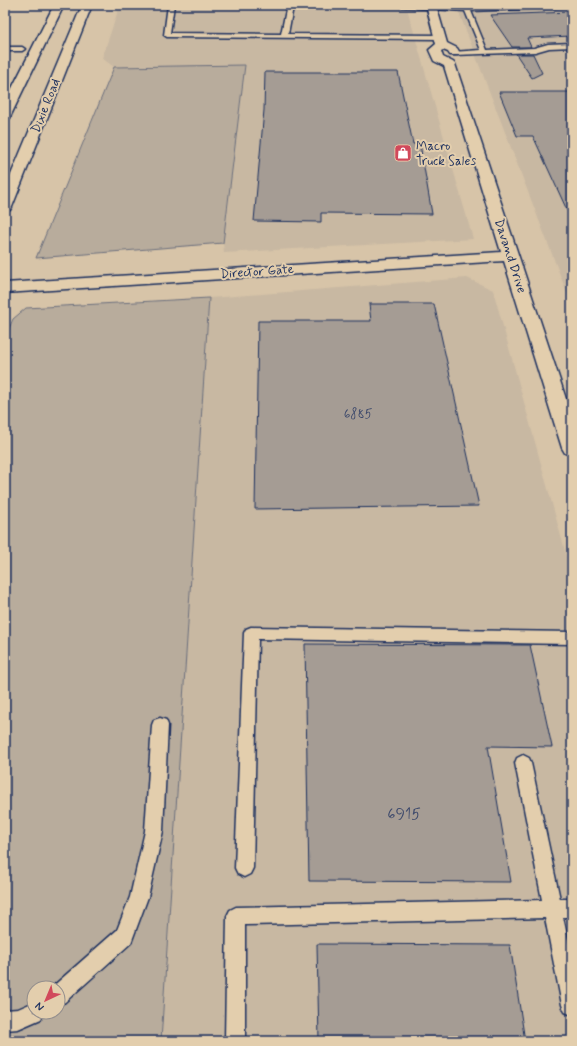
<svg xmlns="http://www.w3.org/2000/svg" width="577" height="1046" font-family="Mynerve,sans-serif">
  <style>
    .built { fill: #c8b8a2 }
    .green { fill: #b8ac9c; stroke: #6a6e7d; fill-rule: evenodd }
    .building { fill: #a59c94; stroke: #1b2f5e }
    .lines { fill: none; stroke-linecap: round; stroke-linejoin: round }
    .lane-casing { stroke: #1b2f5e; stroke-width: 3 }
    .street-casing { stroke: #1b2f5e; stroke-width: 3 }
    .secondary-casing { stroke: #1b2f5e; stroke-width: 3 }
    .lane { fill: #e3cead; fill-rule: evenodd }
    .street { fill: #e3cead; fill-rule: evenodd }
    .secondary { fill: #e3cead; fill-rule: evenodd }
    .labels { text-anchor: middle; dominant-baseline: central; stroke-width: 4; stroke-linejoin: round; paint-order: stroke }
    .far-street-label { font-size: 13px; fill: #1b2f5e; stroke: #e3cead }
    .far-poi-label { font-size: 13px; fill: #1b2f5e; stroke: #e3cead; text-anchor: start }
    .number-label { font-size: 13px; fill: #3e4a6c }
    .near-number-label { font-size: 16px; fill: #3e4a6c }
  </style>
  <rect width="100%" height="100%" fill="#d7c4a8"/>
  <filter id="ink" filterUnits="userSpaceOnUse"><feTurbulence type="fractalNoise" baseFrequency=".025" numOctaves="2"/><feDisplacementMap in="SourceGraphic" scale="8" xChannelSelector="R" yChannelSelector="G"/><feConvolveMatrix kernelMatrix="1 2 1 2 8 2 1 2 1" color-interpolation-filters="sRGB"/></filter>
  <g filter="url(#ink)">
    <!-- built -->
    <g class="built">
      <path d="M120,5H406L473,239L224,253L223,243L245,66L114,67L102,58Z"/>
      <path d="M456,5H572V306Z"/>
      <path d="M467,278L493,290L572,576V1041H161L209,298Z"/>
    </g>
    <!-- green -->
    <g class="green">
      <path d="M245,65L223,243L36,258L114,67Z"/>
      <path d="M209,298L161,1041H5V338L13,319L26,308ZM34,988H58V1012H34Z"/>
    </g>
    <!-- building -->
    <g class="building">
      <path d="M572,12V36L527,38L531,47H512L490,15Z"/>
      <path d="M516,54H533L542,73L532,78Z"/>
      <path d="M265,72H398L413,144H420L432,214L321,213V222L254,221L264,110Z"/>
      <path d="M499,92H572V221L533,136H517Z"/>
      <path d="M369,304H434L479,506L255,509L258,321H371Z"/>
      <path d="M305,644L530,645L552,747L488,746L511,882L309,881Z"/>
      <path d="M317,944L510,945L525,1041H319Z"/>
    </g>
    <g class="lines">
      <defs>
        <g id="lane">
          <path d="M168,5H174L170,33L281,34L287,5H430L464,7L463,5H469L470,7L572,5V7L471,11L487,50L534,48L548,44L572,43V47L549,48L535,52L454,55L451,53L452,52L481,50L465,11L398,7H293L288,34L440,35L443,37L440,39L167,37L164,35Z"/>
          <path d="M5,47H22L25,49L22,51H5Z"/>
          <path d="M251,627L572,632V644L258,639L253,868L250,874L244,877L238,874L235,868L244,633L246,629Z"/>
          <path d="M160,718L166,720L168,725L163,831L148,897L131,943L65,1002L58,1005V988H51L117,930L130,897L145,831L152,725L154,720Z"/>
          <path d="M523,755L529,758L531,763L560,899H572V917H563L572,958V1015L565,1012L562,1005L545,918L245,925V1041H225L227,916L230,910L236,907L542,900L515,763L517,758Z"/>
          <path d="M34,1002V1012H44L41,1019L18,1029L5,1030V1010L18,1009Z"/>
        </g>
        <path id="street" d="M426,5H436L447,43L457,48L460,53L458,55H450L448,52L443,50L441,51L443,57L453,62L455,64L572,417V455L565,453L562,448L504,261L5,293V283L501,252L444,66L434,61L429,50L436,44Z"/>
        <g id="secondary">
          <path d="M54,5H64L11,115L10,118L5,119V102Z"/>
          <path d="M82,5H92L12,207L10,210L5,211V189Z"/>
        </g>
      </defs>
      <!-- lane casing -->
      <use href="#lane" class="lane-casing"/>
      <!-- street casing -->
      <use href="#street" class="street-casing"/>
      <!-- secondary casing -->
      <use href="#secondary" class="secondary-casing"/>
      <!-- lane -->
      <use href="#lane" class="lane"/>
      <!-- street -->
      <use href="#street" class="street"/>
      <!-- secondary -->
      <use href="#secondary" class="secondary"/>
    </g>
  </g>
  <!-- icons -->
  <defs>
    <symbol id="shop-square" viewBox="-11 -11 22 22"><rect x="-9" y="-9" width="18" height="18" rx="4" fill="#d1495b" stroke="#e3cead"/><path d="M-5-2.5h2.3a2.7 3.5 0 0 1 5.4 0H5L5.5 6h-11ZM-1.5-2.5h3a1.5 2.3 0 0 0-3 0Z" fill="#fff"/></symbol>
  </defs>
  <g fill-rule="evenodd">
    <use href="#shop-square" x="393" y="143" width="20" height="20"/>
  </g>
  <g class="labels">
    <!-- far-street labels -->
    <g class="far-street-label">
      <text transform="translate(46 106) rotate(-68)">Dixie Road</text>
      <text transform="translate(510 256) rotate(72)">Davand Drive</text>
      <text transform="translate(257 272) rotate(-4)">Director Gate</text>
    </g>
    <!-- far-poi labels -->
    <g class="far-poi-label">
      <text x="416" y="146">Macro<tspan x="416" dy="15">Truck Sales</tspan></text>
    </g>
    <!-- number labels -->
    <g class="number-label">
      <text x="358" y="414">6885</text>
    </g>
    <!-- near-number labels -->
    <g class="near-number-label">
      <text x="404" y="814">6915</text>
    </g>
  </g>
  <!-- margin -->
  <rect width="577" height="1046" fill="none" stroke="#e3cead" stroke-width="20"/>
  <rect x="10" y="10" width="557" height="1026" fill="none" stroke="#1b2f5e" stroke-width="1.5" filter="url(#ink)"/>
  <!-- north arrow -->
  <g transform="translate(46 1000) rotate(224)"><circle r="19" fill="#e3cead" stroke="#938e8d"/>
  <path d="M0-3L7 15L0 10L-7 15Z" fill="#d1495b"/>
  <text y="-6" font-size="11" font-weight="bold" text-anchor="middle" fill="#1b2f5e">N</text>
  </g>
</svg>
